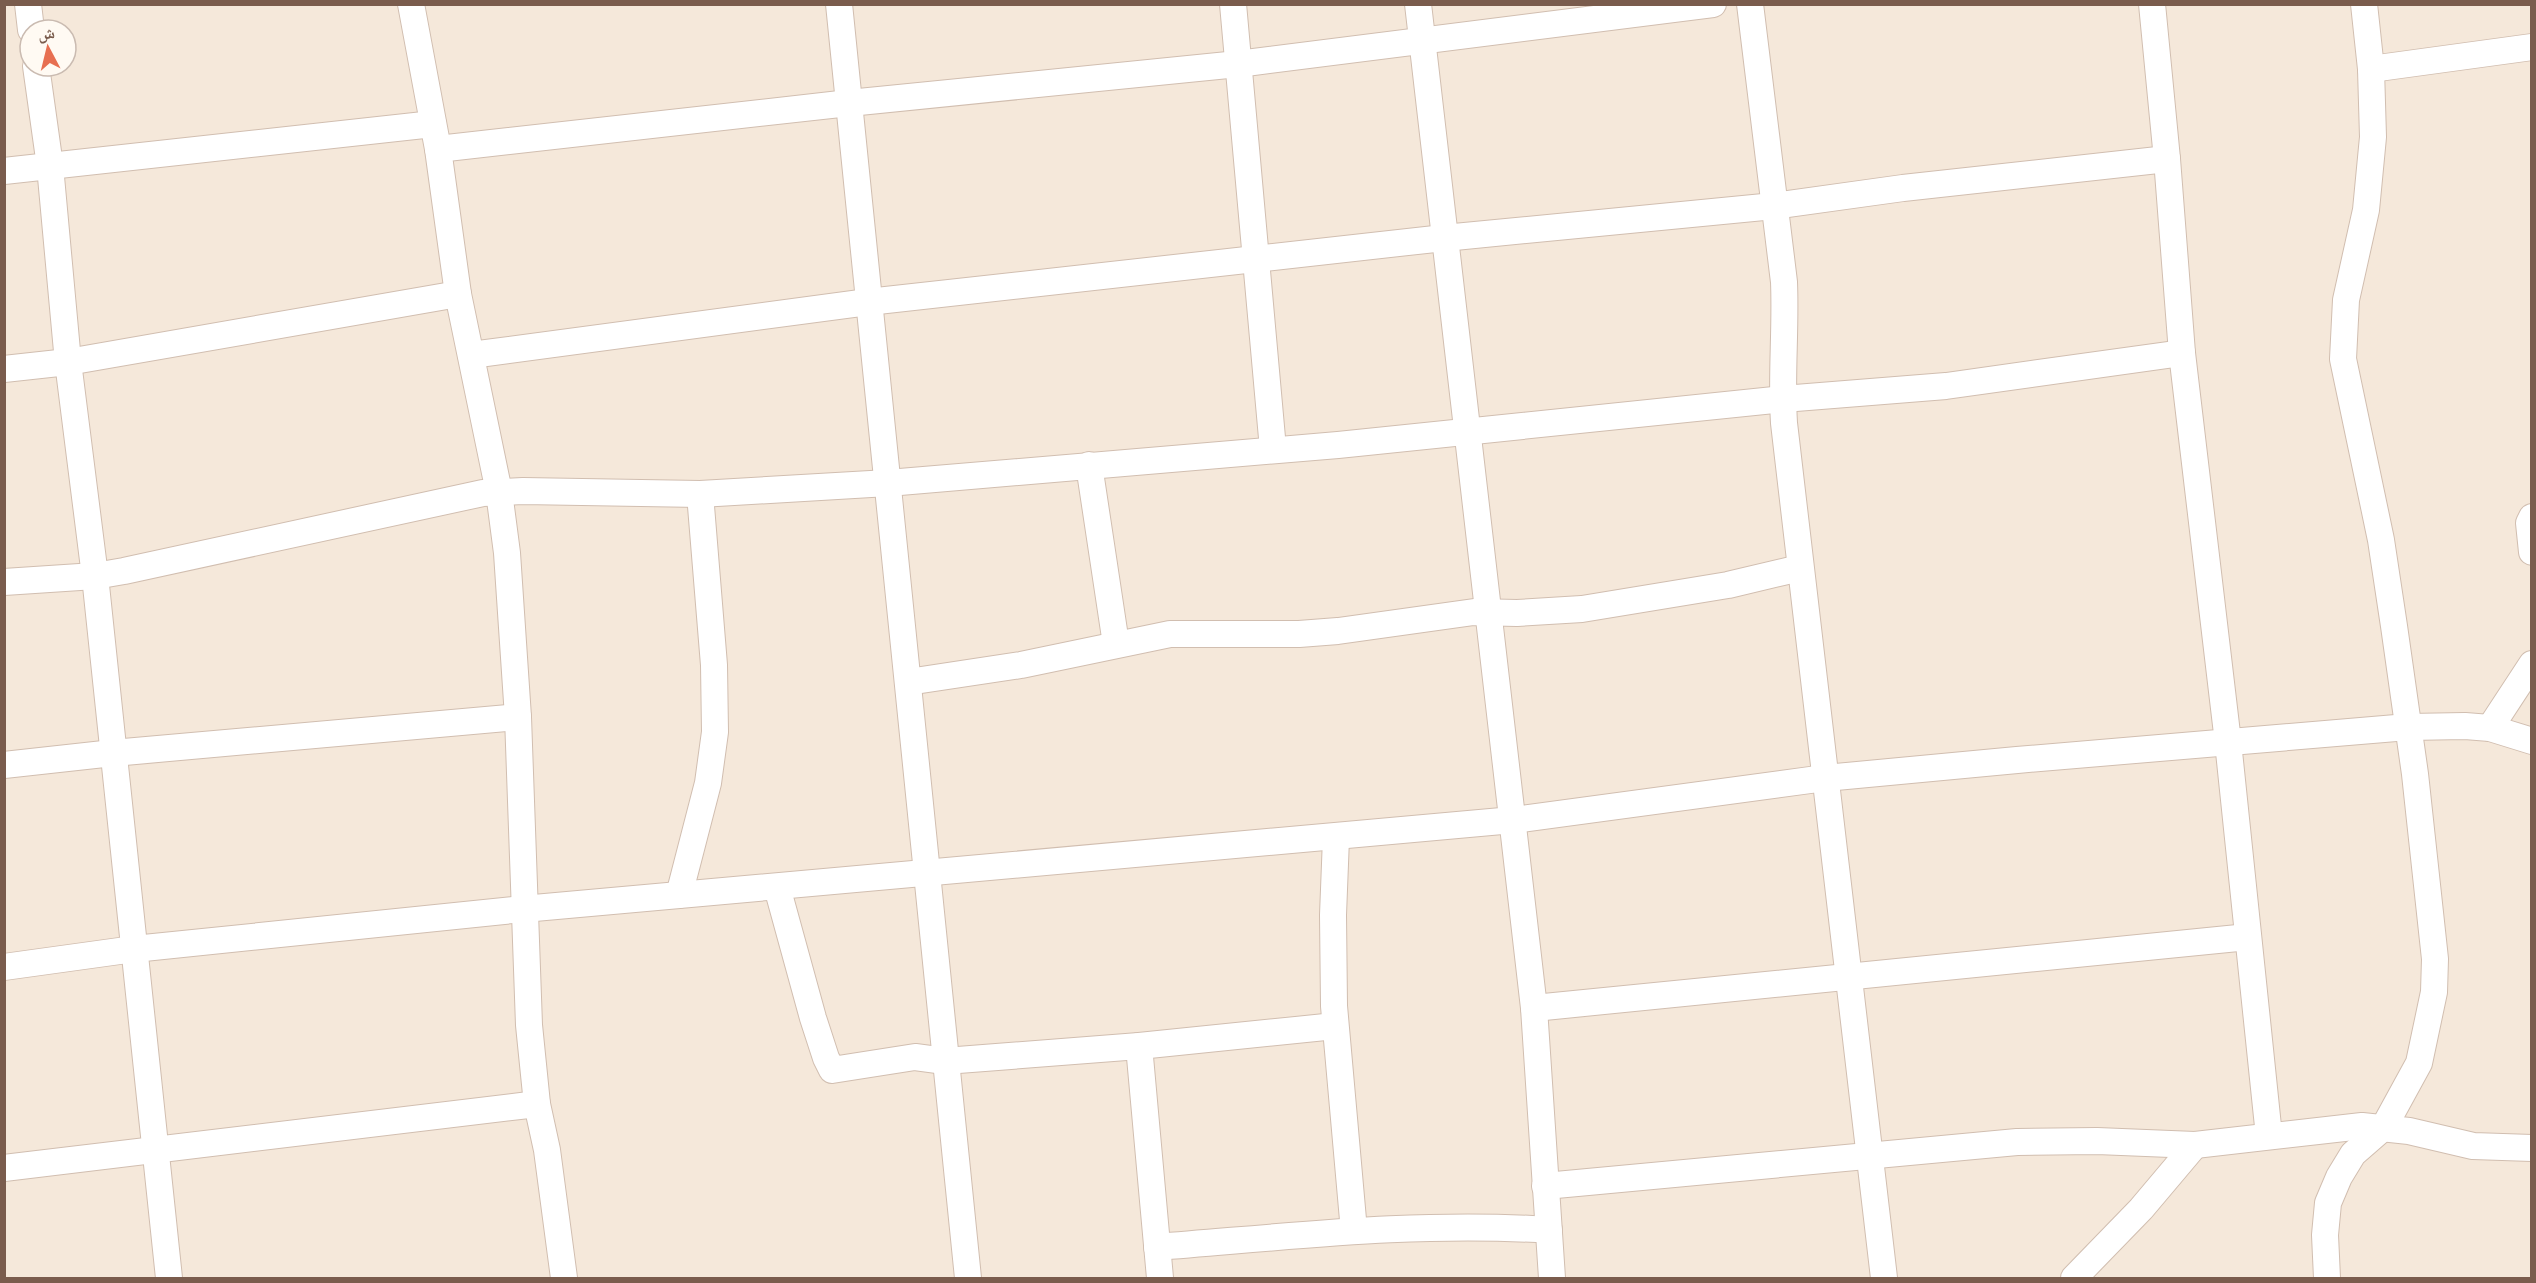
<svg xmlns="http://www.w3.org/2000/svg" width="2536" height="1283" font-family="'Fira Sans','Noto Naskh Arabic',sans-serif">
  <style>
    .residential { fill: #f5e8da; fill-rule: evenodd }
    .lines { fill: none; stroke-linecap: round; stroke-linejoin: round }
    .minor-casing { stroke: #d1beb0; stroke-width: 28 }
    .minor { stroke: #fff; stroke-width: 26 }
  </style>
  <rect width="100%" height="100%" fill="#fdf6ec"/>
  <!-- residential -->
  <path class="residential" d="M5,5H2531V1278H5ZM30,30H66V66H30Z"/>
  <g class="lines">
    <defs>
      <g id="minor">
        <path d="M28,4L31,30"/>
        <path d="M411,4L438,149L458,294L499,492L507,553L518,717L529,1025L537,1104L547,1150L564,1278"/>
        <path d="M839,4L968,1278"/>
        <path d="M1233,4L1273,449"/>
        <path d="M1418,4L1534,1008L1552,1278"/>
        <path d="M1750,4L1784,282C1786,329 1781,376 1784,423L1884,1278"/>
        <path d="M2152,4L2167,159L2182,353L2228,742L2269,1136"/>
        <path d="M36,66L50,166L68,362L95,576L169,1278"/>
        <path d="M2371,69L2532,47"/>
        <path d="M438,149L849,103L1238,64L1713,4"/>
        <path d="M4,171L433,124"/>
        <path d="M471,355L868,302L1444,238L1774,206L1903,188L2167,159"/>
        <path d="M4,369L68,362L458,294"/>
        <path d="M1089,465L1116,644"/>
        <path d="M2532,517L2529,523L2532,552"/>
        <path d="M4,582L95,576L124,571L483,493L523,491L700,494L888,483L1338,445L1783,399L1946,386L2182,353"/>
        <path d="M908,682L1021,665L1170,634H1299L1338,631L1474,612L1517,613L1582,609L1728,585L1800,568"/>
        <path d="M2490,728L2532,664"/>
        <path d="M4,765L113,753L518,717"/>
        <path d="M1336,838L1333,915L1334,1006L1354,1231"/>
        <path d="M777,887L813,1018L826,1058L832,1070L915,1057L945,1061L1139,1046L1335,1026"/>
        <path d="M679,895L708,783L715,732L714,665L700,494"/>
        <path d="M4,967L134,949L523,909L1513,820L1825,778L2017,760L2408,727L2465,726L2490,728L2532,741"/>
        <path d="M1534,1008L2248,937"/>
        <path d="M1139,1046L1160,1278"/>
        <path d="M4,1168L537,1104"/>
        <path d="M1545,1186L2017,1142L2097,1141L2195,1145L2362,1126L2409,1131L2473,1146L2532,1148"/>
        <path d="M1157,1247C1287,1237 1418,1221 1549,1230"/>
        <path d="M2074,1278L2141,1209L2195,1145"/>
        <path d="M2327,1278L2325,1235L2328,1203L2339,1177L2353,1154L2384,1127L2419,1063L2434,992L2435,959L2415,774L2394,626L2381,540L2343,359L2346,300L2366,210L2373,137L2371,69L2364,4"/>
      </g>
    </defs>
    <!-- minor casing -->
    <use href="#minor" class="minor-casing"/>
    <!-- minor -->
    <use href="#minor" class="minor"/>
  </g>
  <!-- border -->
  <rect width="2536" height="1283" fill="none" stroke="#7a5c4d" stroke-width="12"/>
  <!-- north arrow -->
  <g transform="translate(48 48) rotate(353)"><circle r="28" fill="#fffaf3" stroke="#cabbb1" stroke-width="1.5"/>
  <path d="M0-4.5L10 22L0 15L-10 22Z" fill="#e76f51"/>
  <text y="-9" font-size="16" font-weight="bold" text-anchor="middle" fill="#7a5c4d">ش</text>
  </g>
</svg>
